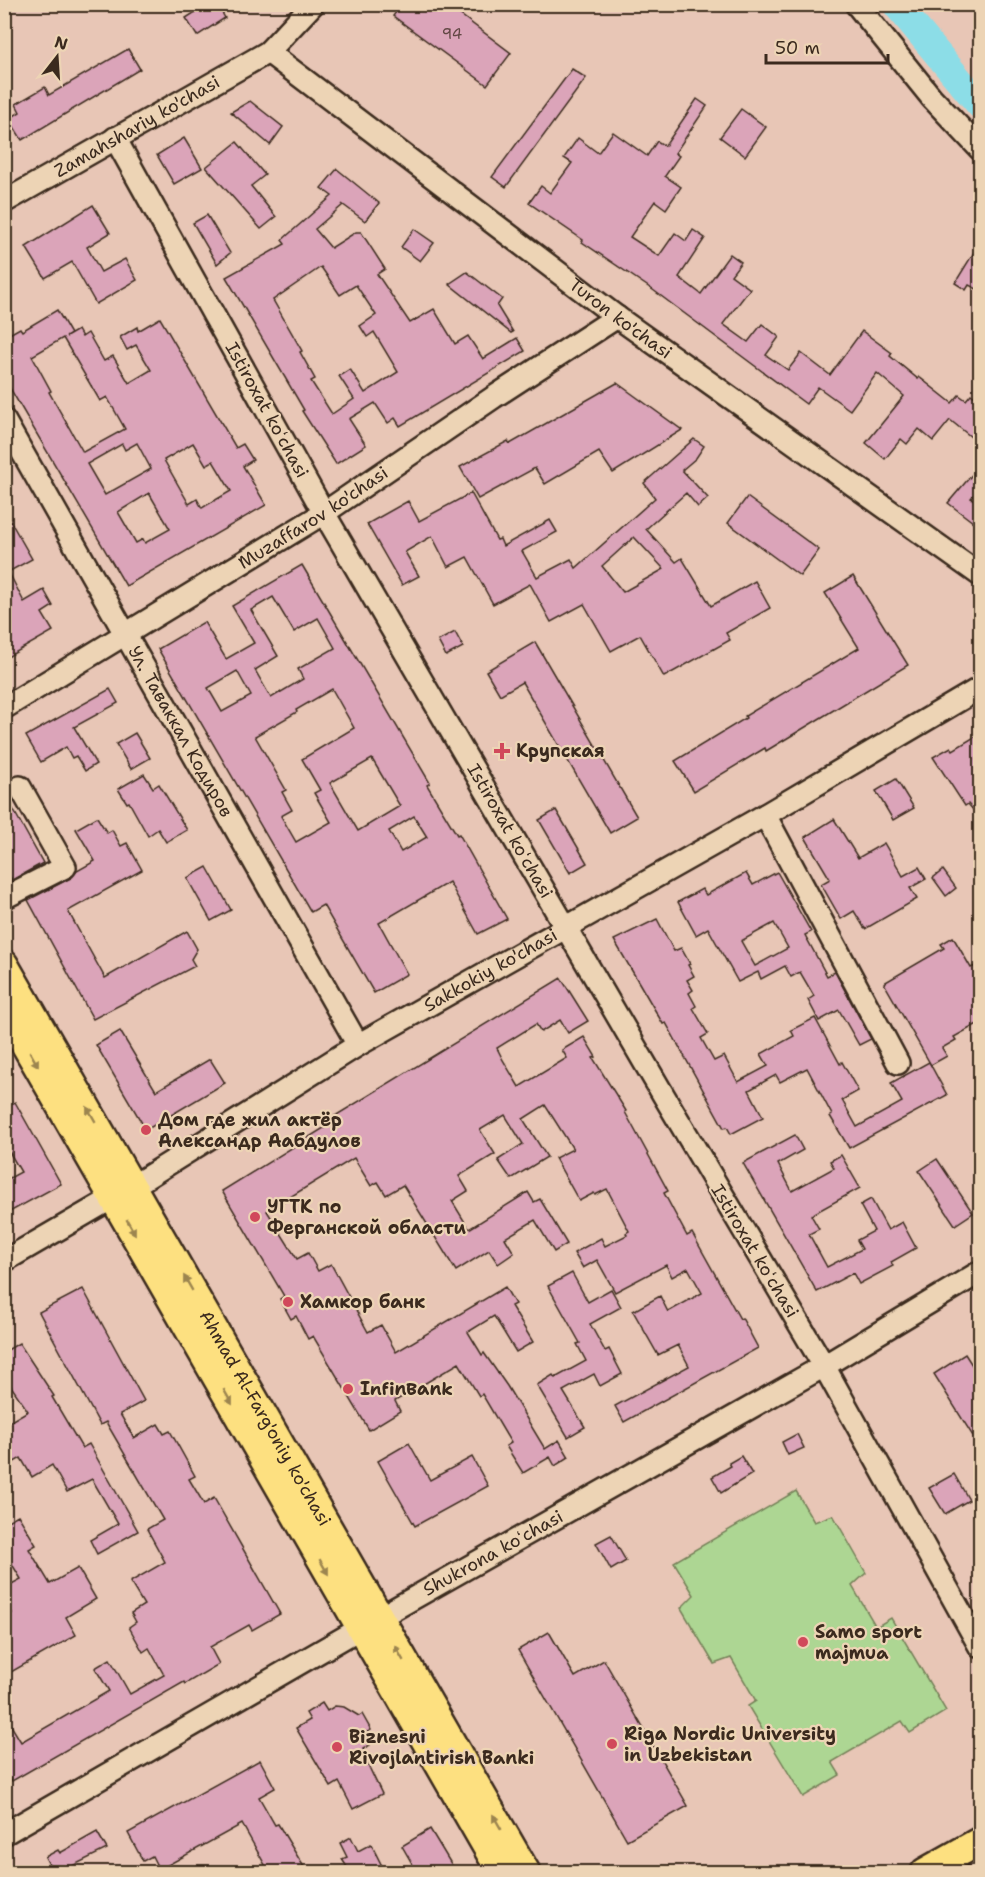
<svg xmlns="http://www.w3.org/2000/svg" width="985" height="1877" font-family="'Shantell Sans',sans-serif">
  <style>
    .green { fill: #add693; stroke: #748058; stroke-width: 1.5 }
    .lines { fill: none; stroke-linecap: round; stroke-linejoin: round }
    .river { stroke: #8cdde7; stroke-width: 28 }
    .building { fill: #dba4b9; stroke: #3b2a1e; stroke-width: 1.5; fill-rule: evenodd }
    .minor-casing { stroke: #3b2a1e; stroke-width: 26 }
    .major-casing { stroke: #3b2a1e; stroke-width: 32 }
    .minor { stroke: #edd4b5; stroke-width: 21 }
    .major { stroke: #fde080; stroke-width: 27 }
    .oneway { fill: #9c854f }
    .poi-dot { fill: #d1495b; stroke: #edd4b5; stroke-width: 2 }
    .labels { text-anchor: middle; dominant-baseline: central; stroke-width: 4.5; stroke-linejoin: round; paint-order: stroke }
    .number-label { font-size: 15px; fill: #634845 }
    .street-label { font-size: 18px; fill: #3b2a1e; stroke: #edd4b5 }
    .poi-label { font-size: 18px; font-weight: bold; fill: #3b2a1e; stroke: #edd4b5; text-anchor: start }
  </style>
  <rect width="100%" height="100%" fill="#e8c6b6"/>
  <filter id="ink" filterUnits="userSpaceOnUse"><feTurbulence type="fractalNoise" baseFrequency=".0167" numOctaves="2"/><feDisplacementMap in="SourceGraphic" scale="12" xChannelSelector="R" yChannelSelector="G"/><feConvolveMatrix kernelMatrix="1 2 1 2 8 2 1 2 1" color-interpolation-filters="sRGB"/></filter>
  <g filter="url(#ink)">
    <!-- green -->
    <path class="green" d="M796,1491L814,1522L833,1515L866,1573L852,1586L876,1627L891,1618L946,1711L910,1733L902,1721L832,1762L840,1775L803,1797L748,1706L756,1701L731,1658L714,1664L681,1608L694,1595L674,1562Z"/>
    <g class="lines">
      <!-- river -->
      <path class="river" d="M896,4L980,105"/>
    </g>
    <!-- building -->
    <g class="building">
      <path d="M208,4H217L225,18L197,36L186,18Z"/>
      <path d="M402,4H446L511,53L487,85L393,16Z"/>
      <path d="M128,49L140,69L22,140L9,119L20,112L16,104L45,87L49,95Z"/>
      <path d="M572,69L586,78L506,187L492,177Z"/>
      <path d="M697,99L707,106L675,153L679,156L665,176L681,187L666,209L655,201L630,237L659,256L675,233L686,241L693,230L705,238L679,277L701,294L730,254L741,262L731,275L750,289L723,324L748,342L762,324L779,337L766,355L788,370L801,353L830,375L862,331L892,353L890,356L918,379L919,377L952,403L959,395L966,400L971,394L981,402V445L950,420L933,441L919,429L907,444L901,439L885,459L866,443L904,396L877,373L850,410L818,387L806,404L653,290L582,242L583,240L529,203L541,186L550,193L572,163L564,158L578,138L598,153L613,132L647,156L657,141L665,146Z"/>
      <path d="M250,101L283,127L270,145L231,112Z"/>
      <path d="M741,109L766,127L745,156L720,137Z"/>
      <path d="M184,138L202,168L174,184L157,155Z"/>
      <path d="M237,142L265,175L251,186L276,217L261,229L206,167Z"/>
      <path d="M337,169L379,203L365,221L342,204L343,205L315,229L331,248L356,232H361L385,269L377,274L410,323L434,309L455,344L468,336L483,359L517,338L525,351L400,426L395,418L388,423L375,403L349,419L366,445L336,464L302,411L304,410L226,277L285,244L282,240L332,196L321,188ZM321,267L340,295L356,285L376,315L360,326L367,337L374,332L398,372L365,393L350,369L339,376L354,399L332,414L311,381L315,379L300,352L302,351L273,300Z"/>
      <path d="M93,205L110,233L87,247L101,272L125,259L137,280L96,304L72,262L45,278L26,247Z"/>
      <path d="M207,215L230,253L217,264L193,223Z"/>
      <path d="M414,229L434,243L420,261L401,247Z"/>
      <path d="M981,241V291L969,285L966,290L955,283Z"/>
      <path d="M467,272L502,299L497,306L513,332L511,333L449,284Z"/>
      <path d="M57,310L71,334L66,337L78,330L82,337L88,333L104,361L113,356L129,383L151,370L136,345L127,350L120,337L137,327L138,331L160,318L236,448L243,444L253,460L243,466L266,505L126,586L4,378V337L20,328L22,331ZM63,338L100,401L107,397L125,429L83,452L49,392L51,391L32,356ZM137,443L151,469L105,495L87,464L122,444L125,450ZM193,443L206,465L213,461L231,491L202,508L197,499L189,504L164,460ZM149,493L170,529L145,543L143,539L136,543L118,512Z"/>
      <path d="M617,383L682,430L613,473L599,452L545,484L535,468L478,499L460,467L508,441L510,444Z"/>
      <path d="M694,439L704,446L696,458L682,470L708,498L698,507L686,493L646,529L676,562L682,558L711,606L755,581L770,608L726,633L730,640L664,677L640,635L611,651L584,604L551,622L530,584L493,604L467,557L448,567L432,536L405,552L419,576L402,585L367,524L408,501L419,521L471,493L497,540L500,539L503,546L550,520L557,532L522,551L537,577L571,559L576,568L655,498L644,483ZM634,537L664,569L623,592L602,566Z"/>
      <path d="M981,464V487L971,498L981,504V512L973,522L948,503Z"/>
      <path d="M747,497L819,550L800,576L728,523Z"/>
      <path d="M4,510L32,559L10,571L4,561Z"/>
      <path d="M4,563L24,602L44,590L53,606L42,613L53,631L4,659Z"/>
      <path d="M302,565L430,783L427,785L457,835L459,834L507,919L478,934L449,882L379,923L407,974L374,993L323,905L311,912L158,649L204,622L226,659L254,643L232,606ZM273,597L294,632L318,618L335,648L298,669L303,679L271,698L255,670L278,656L251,610ZM237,671L251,696L222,712L208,688ZM332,689L354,728L302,759L320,790L314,793L331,822L296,842L281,816L292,810L282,792L286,790L255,736L297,712L296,710ZM372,759L400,806L358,831L330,783ZM414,816L427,837L401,852L389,831Z"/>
      <path d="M853,576L908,665L766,751L765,748L694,791L675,761L746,718L745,716L859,648L825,593Z"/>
      <path d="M455,632L463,647L446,656L438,641Z"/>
      <path d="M535,642L637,817L610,833L522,682L500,695L486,671Z"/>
      <path d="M110,689L118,703L74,727L96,764L85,771L76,756L72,758L66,747L41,762L26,736Z"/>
      <path d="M135,733L150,758L131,769L116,744Z"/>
      <path d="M981,733V819L968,804L965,806L933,757L951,747L953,750Z"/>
      <path d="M144,774L153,788L159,784L187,830L166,842L158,829L148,836L129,802L127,803L118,789Z"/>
      <path d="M896,779L914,808L893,820L876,791Z"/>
      <path d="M4,793L43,863L12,880L4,867Z"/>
      <path d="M556,810L587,863L570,873L539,820Z"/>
      <path d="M97,817L107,833L112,830L121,846L127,843L142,870L68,911L105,978L187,931L197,949L191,959L195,966L93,1019L28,900L71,878L77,871L95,861L76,829Z"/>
      <path d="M834,819L858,858L884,843L903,876L919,867L926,879L910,888L917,899L865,929L854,911L841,919L821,884L830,879L805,837Z"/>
      <path d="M207,867L231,910L211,921L187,878Z"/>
      <path d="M943,870L956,888L946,896L933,878Z"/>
      <path d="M777,872L811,932L805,935L827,976L835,972L871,1039L859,1045L839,1010L819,1021L808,1000L814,996L800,972L791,977L785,966L761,979L758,972L738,982L708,928L696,935L678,902L702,889L706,895L746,873L753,885ZM774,923L788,948L755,966L741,941Z"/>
      <path d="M657,919L674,951L681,948L690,964L688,965L694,976L687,980L693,990L689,993L696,1006L693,1008L708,1034L701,1038L714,1061L724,1056L738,1082L768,1066L761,1054L794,1036L791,1030L815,1018L840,1064L842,1062L858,1091L842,1100L857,1127L902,1102L891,1083L929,1062L947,1095L849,1148L830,1116L832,1115L807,1068L780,1082L776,1075L749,1090L763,1117L731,1134L727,1127L724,1128L666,1023L663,1024L614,940Z"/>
      <path d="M953,937L971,968L981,963V1022L954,1037L956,1040L942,1048L947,1056L931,1065L884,983L944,948L941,944Z"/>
      <path d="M561,978L588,1021L568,1033L560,1020L541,1032L536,1024L497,1048L503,1060L519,1087L567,1058L562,1050L584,1037L596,1057L593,1058L626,1111L625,1112L668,1191L664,1193L687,1236L692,1233L740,1319L742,1318L758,1348L624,1422L615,1406L689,1366L678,1345L658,1355L633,1311L660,1296L668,1312L702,1293L688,1268L672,1277L666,1265L615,1292L597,1260L583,1268L574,1253L601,1238L605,1246L627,1235L626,1233L629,1231L607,1189L595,1195L594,1193L579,1201L555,1158L573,1149L545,1105L523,1119L547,1157L511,1179L498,1160L523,1144L505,1115L480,1130L495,1154L459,1176L468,1191L452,1201L469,1229L528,1192L534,1202L540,1199L567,1244L554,1252L535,1220L505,1238L514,1253L498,1264L489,1250L456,1271L403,1185L386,1195L378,1182L371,1186L354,1158L267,1211L297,1259L308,1253L318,1271L331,1264L368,1332L381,1325L396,1352L505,1287L515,1304L511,1306L533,1342L516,1352L494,1316L468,1332L482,1355L484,1353L507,1386L545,1449L559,1440L569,1457L555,1466L550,1457L523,1473L506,1446L511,1443L482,1394L479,1396L459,1363L395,1401L400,1411L369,1430L313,1336L308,1339L296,1316L291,1319L280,1299L284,1296L222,1191L332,1123L330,1119Z"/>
      <path d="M120,1031L156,1091L210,1059L225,1083L146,1130L96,1045Z"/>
      <path d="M15,1102L61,1184L4,1215V1181L21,1172L4,1143V1108Z"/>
      <path d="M795,1135L803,1150L778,1164L792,1191L834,1168L830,1161L841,1155L860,1188L811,1215L819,1229L809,1234L827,1267L862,1249L857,1240L874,1231L860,1205L871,1199L888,1230L902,1222L916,1248L891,1262L893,1266L859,1284L853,1273L817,1292L743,1163Z"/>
      <path d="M937,1159L973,1213L955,1225L919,1171Z"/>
      <path d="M572,1273L588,1302L611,1289L621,1307L590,1324L605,1351L609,1349L622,1374L600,1386L594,1374L563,1391L585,1427L568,1437L537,1385L553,1375L555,1378L586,1361L577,1344L580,1343L548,1286Z"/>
      <path d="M83,1289L144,1401L120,1414L134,1438L158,1424L164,1434L170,1431L195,1476L189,1479L204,1504L214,1498L280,1614L252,1630L249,1625L210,1647L219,1664L185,1684L184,1682L12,1781L11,1779L4,1782V1714L21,1742L109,1691L95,1668L110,1659L130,1694L164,1675L149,1648L143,1652L129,1627L136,1622L131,1613L144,1605L130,1582L165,1562L147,1529L163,1520L106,1422L100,1425L39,1312Z"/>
      <path d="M19,1343L54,1396L52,1397L82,1448L89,1444L138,1531L97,1554L90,1540L118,1524L92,1479L67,1492L52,1465L32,1477L21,1458L4,1468V1425L28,1411L4,1376V1352Z"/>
      <path d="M965,1354L981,1379V1449L934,1374Z"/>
      <path d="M797,1434L804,1448L788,1455L782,1442Z"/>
      <path d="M409,1443L430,1480L472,1457L488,1486L415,1526L378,1461Z"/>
      <path d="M741,1456L752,1474L721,1493L712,1477L731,1466L729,1463Z"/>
      <path d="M954,1474L969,1500L945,1514L929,1488Z"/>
      <path d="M18,1515L36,1545L29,1549L50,1584L78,1568L96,1599L66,1617L76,1635L4,1676V1622L9,1619L8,1616L12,1613L4,1600V1588L21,1579L4,1551V1523Z"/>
      <path d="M611,1535L626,1561L611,1570L596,1543Z"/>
      <path d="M549,1632L575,1677L604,1660L688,1806L627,1840L518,1650Z"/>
      <path d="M322,1703L327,1711L335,1706L344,1707L359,1716L362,1714L371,1730L364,1734L370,1745L363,1749L371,1763L368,1765L382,1794L353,1809L339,1782L331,1787L296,1728L310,1720L306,1713Z"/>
      <path d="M260,1760L275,1788L259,1797L275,1825L278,1824L307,1872H269L242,1824L159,1870L152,1856L143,1861L128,1833Z"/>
      <path d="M430,1829L456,1872H417L402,1846Z"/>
      <path d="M97,1832L107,1849L60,1872H53L45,1857L58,1850L60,1853Z"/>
      <path d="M351,1837L358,1851L371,1844L385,1872H350L342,1859L347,1857L340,1843Z"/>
    </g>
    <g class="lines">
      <defs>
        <g id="minor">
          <path d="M856,4L932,98L980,149"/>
          <path id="s1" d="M268,52L617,317L980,575"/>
          <path d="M115,138L324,513L664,1096L824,1366L980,1647"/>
          <path id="s2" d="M4,202L268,52L313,4"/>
          <path id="s3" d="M4,420L358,1045"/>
          <path id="s4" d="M4,708L324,513L494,397L617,317"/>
          <path d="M765,815L898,1063"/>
          <path d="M4,898L65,867L20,787"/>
          <path id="s5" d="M4,1261L133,1186L358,1045L765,815L980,688"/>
          <path d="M4,1834L359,1629L824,1366L980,1272"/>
        </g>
        <g id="major">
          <path id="s6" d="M4,964L526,1872"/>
          <path d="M4,1008L501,1872"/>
          <path d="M925,1872L980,1841"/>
        </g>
      </defs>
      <!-- minor casing -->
      <use href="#minor" class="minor-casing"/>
      <!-- major casing -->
      <use href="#major" class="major-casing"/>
      <!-- minor -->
      <use href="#minor" class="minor"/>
      <!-- major -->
      <use href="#major" class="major"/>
    </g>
    <!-- one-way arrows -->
    <defs><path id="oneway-solid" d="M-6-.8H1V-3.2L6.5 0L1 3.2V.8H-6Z" transform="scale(1.5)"/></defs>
    <g class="oneway">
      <use href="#oneway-solid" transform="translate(34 1059) rotate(60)"/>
      <use href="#oneway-solid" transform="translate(91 1114) rotate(-120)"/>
      <use href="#oneway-solid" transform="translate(131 1227) rotate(60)"/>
      <use href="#oneway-solid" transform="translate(188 1283) rotate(-120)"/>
      <use href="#oneway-solid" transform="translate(228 1397) rotate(60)"/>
      <use href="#oneway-solid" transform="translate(324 1567) rotate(60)"/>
      <use href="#oneway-solid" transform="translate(399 1653) rotate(-120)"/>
      <use href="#oneway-solid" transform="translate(497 1822) rotate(-120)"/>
    </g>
  </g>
  <!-- markers -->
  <g class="poi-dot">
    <path d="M499 742h6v6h6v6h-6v6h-6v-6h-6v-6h6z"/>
    <circle cx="146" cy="1130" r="6"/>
    <circle cx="255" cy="1217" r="6"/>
    <circle cx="288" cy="1302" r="6"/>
    <circle cx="348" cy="1389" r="6"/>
    <circle cx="803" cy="1642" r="6"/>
    <circle cx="612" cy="1744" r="6"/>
    <circle cx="337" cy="1747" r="6"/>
  </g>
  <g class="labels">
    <!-- number labels -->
    <g class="number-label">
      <text x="452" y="34">94</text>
    </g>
    <!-- street labels -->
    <g class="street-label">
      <text stroke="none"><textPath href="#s2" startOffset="153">Zamahshariy ko'chasi</textPath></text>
      <text stroke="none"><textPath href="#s1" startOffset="442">Turon ko'chasi</textPath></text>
      <text transform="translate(267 410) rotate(61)">Istiroxat koʻchasi</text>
      <text stroke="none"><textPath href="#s4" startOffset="363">Muzaffarov ko'chasi</textPath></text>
      <text stroke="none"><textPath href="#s3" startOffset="358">Ул. Таваккал Кодиров</textPath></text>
      <text transform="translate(510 831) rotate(60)">Istiroxat koʻchasi</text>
      <text stroke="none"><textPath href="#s5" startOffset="567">Sakkokiy ko'chasi</textPath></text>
      <text transform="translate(755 1251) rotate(59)">Istiroxat koʻchasi</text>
      <text stroke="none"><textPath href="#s6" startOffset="524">Ahmad Al-Farg'oniy ko'chasi</textPath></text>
      <text transform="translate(493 1553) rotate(-29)">Shukrona koʻchasi</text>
    </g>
    <!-- poi labels -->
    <g class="poi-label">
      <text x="516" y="751">Крупская</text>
      <text x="158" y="1120">Дом где жил актёр<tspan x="158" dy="21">Александр Аабдулов</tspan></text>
      <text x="267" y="1207">УГТК по<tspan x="267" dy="21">Ферганской области</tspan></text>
      <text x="300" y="1302">Хамкор банк</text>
      <text x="360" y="1389">InfinBank</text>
      <text x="815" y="1632">Samo sport<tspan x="815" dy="21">majmua</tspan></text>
      <text x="624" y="1734">Riga Nordic University<tspan x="624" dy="21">in Uzbekistan</tspan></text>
      <text x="349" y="1737">Biznesni<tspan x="349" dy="21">Rivojlantirish Banki</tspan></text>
    </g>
  </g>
  <!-- margin -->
  <rect width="985" height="1877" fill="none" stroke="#edd4b5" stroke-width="24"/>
  <rect x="12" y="12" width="961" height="1853" fill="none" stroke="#3b2a1e" stroke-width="2" filter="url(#ink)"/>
  <!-- north arrow -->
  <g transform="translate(57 57) rotate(17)" stroke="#edd4b5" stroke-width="4.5" paint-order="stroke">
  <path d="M0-4.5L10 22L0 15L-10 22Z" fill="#3b2a1e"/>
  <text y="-9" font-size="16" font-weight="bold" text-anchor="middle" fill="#3b2a1e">N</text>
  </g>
  <!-- scale -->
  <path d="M766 54v9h122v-9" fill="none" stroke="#3b2a1e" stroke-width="3"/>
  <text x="775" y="54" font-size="18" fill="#3b2a1e" stroke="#edd4b5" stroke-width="4.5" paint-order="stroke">50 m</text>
</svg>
